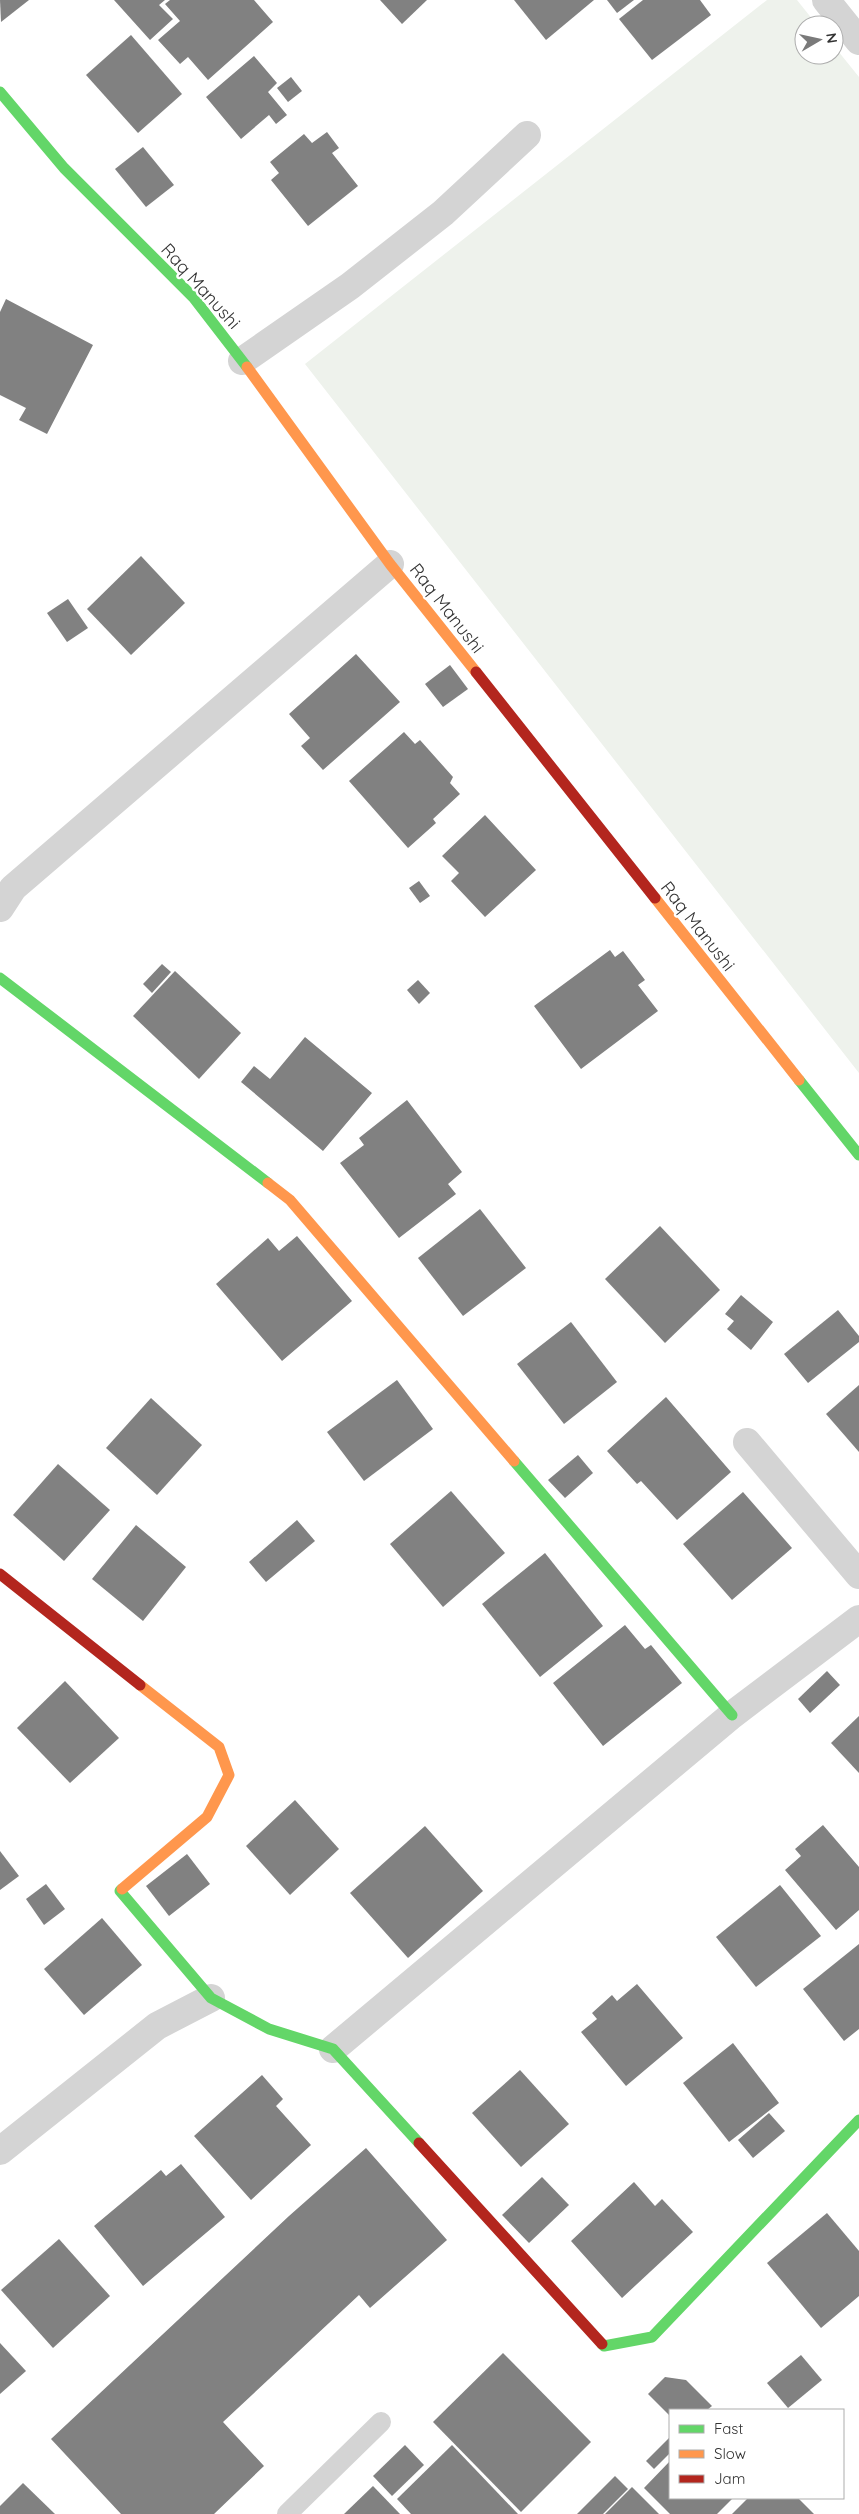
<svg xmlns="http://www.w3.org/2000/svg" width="859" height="2514" font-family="Quicksand,sans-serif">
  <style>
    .green { fill: #eef2ec }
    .building { fill: #818181 }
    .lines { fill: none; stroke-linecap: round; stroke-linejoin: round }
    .lane { stroke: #d4d4d4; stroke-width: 20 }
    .street { stroke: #d4d4d4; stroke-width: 28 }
    .fast { stroke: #63d668; stroke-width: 11 }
    .slow { stroke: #ff974d; stroke-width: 11 }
    .jam { stroke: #b3261e; stroke-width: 11 }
    .labels { text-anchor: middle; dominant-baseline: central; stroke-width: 5; stroke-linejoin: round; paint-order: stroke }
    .street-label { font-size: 18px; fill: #333; stroke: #fff }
  </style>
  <rect width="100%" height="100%" fill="#fff"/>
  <!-- green -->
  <path class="green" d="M767,0H797L817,25H804V55H834V46L859,77V1073L305,364Z"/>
  <!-- building -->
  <g class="building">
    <path d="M0,0H29L1,22Z"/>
    <path d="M114,0H165L159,5L173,19L150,40Z"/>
    <path d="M170,0H254L273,22L208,80L188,57L180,64L158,40L180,21L165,4Z"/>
    <path d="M380,0H427L402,24Z"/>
    <path d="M514,0H594L546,40Z"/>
    <path d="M607,0H634L617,13Z"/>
    <path d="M643,0H700L711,15L652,60L619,19Z"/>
    <path d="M131,35L182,94L138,133L86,75Z"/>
    <path d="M254,56L277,83L268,92L287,115L276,124L269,115L241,139L206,97Z"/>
    <path d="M291,77L302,91L288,102L277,88Z"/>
    <path d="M327,132L339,148L332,153L358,186L308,226L271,180L279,173L270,162L304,134L312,143Z"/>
    <path d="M143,147L174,185L146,207L115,169Z"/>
    <path d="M6,299L93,345L47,434L19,420L26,408L0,395V312Z"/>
    <path d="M141,556L185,603L131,655L87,609Z"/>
    <path d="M68,599L88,628L67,642L47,613Z"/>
    <path d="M356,654L400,702L323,770L301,746L310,738L289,714Z"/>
    <path d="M450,665L468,689L443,707L425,684Z"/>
    <path d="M404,732L415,744L420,740L453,777L450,783L460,794L433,819L436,823L408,848L349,781Z"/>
    <path d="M485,815L536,870L485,917L451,881L459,873L442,856Z"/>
    <path d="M419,881L430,896L420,903L409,888Z"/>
    <path d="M610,950L615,957L623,951L645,980L638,985L658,1011L581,1069L534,1006Z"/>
    <path d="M162,964L171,972L152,993L143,984Z"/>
    <path d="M175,971L241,1033L199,1079L133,1016Z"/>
    <path d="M418,980L430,993L419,1004L407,990Z"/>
    <path d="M305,1037L372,1093L323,1151L241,1082L254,1066L270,1079Z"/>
    <path d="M407,1100L462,1172L448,1184L456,1194L399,1238L340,1163L364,1145L359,1138Z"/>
    <path d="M480,1209L526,1268L463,1316L418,1258Z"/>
    <path d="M660,1226L720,1290L665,1343L605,1279Z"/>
    <path d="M297,1236L352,1301L282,1361L216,1284L268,1238L279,1251Z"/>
    <path d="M741,1295L773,1322L751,1350L727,1329L734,1321L725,1314Z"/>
    <path d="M838,1310L859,1336V1342L808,1383L784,1354Z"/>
    <path d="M571,1322L617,1382L564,1424L517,1364Z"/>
    <path d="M397,1380L433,1429L364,1481L327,1432Z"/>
    <path d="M859,1385V1452L826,1414Z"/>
    <path d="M666,1397L731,1472L677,1520L641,1481L637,1484L607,1451Z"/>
    <path d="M151,1398L202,1445L157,1495L106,1448Z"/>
    <path d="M578,1455L593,1473L565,1498L548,1480Z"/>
    <path d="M58,1464L110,1510L64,1561L13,1515Z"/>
    <path d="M451,1491L505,1553L443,1607L390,1544Z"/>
    <path d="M743,1492L792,1548L732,1600L683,1544Z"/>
    <path d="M297,1520L315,1541L266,1582L249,1562Z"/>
    <path d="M136,1525L186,1567L143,1621L92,1579Z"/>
    <path d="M545,1553L603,1626L540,1677L482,1604Z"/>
    <path d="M625,1625L645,1649L651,1645L682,1683L603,1746L553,1683Z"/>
    <path d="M827,1671L840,1685L810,1713L798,1699Z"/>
    <path d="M65,1681L119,1738L70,1783L17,1728Z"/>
    <path d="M859,1716V1773L831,1743Z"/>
    <path d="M295,1800L339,1849L290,1895L246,1846Z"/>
    <path d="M823,1825L859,1867V1910L836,1930L785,1870L801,1856L795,1849Z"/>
    <path d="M425,1826L483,1891L408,1958L350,1893Z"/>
    <path d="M0,1851L19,1876L0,1890Z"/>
    <path d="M187,1854L210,1884L169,1916L146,1886Z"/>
    <path d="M46,1884L65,1909L44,1925L26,1899Z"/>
    <path d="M780,1885L821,1936L756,1987L716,1937Z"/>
    <path d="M102,1918L142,1965L84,2015L44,1969Z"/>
    <path d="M859,1944V2029L844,2041L803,1989Z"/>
    <path d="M637,1984L683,2038L626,2086L581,2032L597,2019L592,2013L612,1995L617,2001Z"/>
    <path d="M733,2043L779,2103L729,2142L683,2083Z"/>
    <path d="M520,2070L569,2124L521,2167L472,2113Z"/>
    <path d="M262,2075L283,2099L276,2106L311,2145L251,2200L194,2136Z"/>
    <path d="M769,2113L785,2131L753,2158L738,2140Z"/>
    <path d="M366,2148L447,2240L370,2308L359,2295L223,2422L264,2466L214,2514H121L51,2439L289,2216Z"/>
    <path d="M181,2164L225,2217L143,2286L94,2226L161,2170L166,2176Z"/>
    <path d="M542,2177L569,2205L529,2243L502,2215Z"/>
    <path d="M634,2182L655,2206L662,2199L693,2232L622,2298L571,2241Z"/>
    <path d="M827,2213L859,2251V2296L821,2328L767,2263Z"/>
    <path d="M59,2239L110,2296L53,2348L1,2290Z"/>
    <path d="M0,2343L26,2371L0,2394Z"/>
    <path d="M503,2353L591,2442L521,2512L433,2422Z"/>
    <path d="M801,2355L822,2380L788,2408L767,2383Z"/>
    <path d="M665,2377L686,2380L712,2406L707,2410H670V2416L648,2394Z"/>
    <path d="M670,2437V2453L654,2469L646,2461Z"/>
    <path d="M405,2445L424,2465L392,2496L373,2476Z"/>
    <path d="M452,2445L518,2514H411L397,2499Z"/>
    <path d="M670,2461V2498H733L717,2514H670L644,2488Z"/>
    <path d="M615,2476L628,2489L603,2514H577Z"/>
    <path d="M23,2483L55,2514H0V2506Z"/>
    <path d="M373,2486L400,2514H344Z"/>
    <path d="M632,2487L659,2514H605Z"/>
    <path d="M748,2498H798L814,2514H732Z"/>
  </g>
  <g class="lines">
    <!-- lane -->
    <path class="lane" d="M287,2514L381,2422"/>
    <!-- street -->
    <g class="street">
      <path d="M826,0L859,41"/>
      <path d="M242,361L350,286L443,213L527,135"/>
      <path d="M0,908L13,888L390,564"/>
      <path d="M747,1442L859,1575"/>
      <path d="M333,2049L732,1715L859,1619"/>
      <path d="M0,2151L157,2026L211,1998"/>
    </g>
    <!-- fast -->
    <g class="fast">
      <path d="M0,92L64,168L193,297L247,367"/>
      <path d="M0,978L268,1183"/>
      <path d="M799,1080L859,1155"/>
      <path d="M514,1461L732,1715"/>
      <path d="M122,1889L120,1891L211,1998L269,2029L333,2049L419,2143"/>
      <path d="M602,2344L604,2346L652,2337L859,2120"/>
    </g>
    <!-- slow -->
    <g class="slow">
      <path d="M247,367L390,564L476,672"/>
      <path d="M655,898L799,1080"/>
      <path d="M268,1183L290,1200L514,1461"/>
      <path d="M122,1889L207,1817L229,1775L219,1747L140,1685"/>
    </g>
    <!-- jam -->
    <g class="jam">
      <path d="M476,672L655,898"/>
      <path d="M0,1574L140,1685"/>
      <path d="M419,2143L602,2344"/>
    </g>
  </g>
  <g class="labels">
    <!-- street labels -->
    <g class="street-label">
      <text transform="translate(201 286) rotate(48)">Raq Manushi</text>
      <text transform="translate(447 608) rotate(52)">Raq Manushi</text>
      <text transform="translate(698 926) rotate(52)">Raq Manushi</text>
    </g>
  </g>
  <!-- legend -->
  <rect x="669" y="2409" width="175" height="90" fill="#ffffff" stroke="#adadad"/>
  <rect x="679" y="2425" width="25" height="8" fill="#63d668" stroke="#adadad"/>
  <text x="714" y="2434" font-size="15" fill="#333333">Fast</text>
  <rect x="679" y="2450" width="25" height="8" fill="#ff974d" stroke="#adadad"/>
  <text x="714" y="2459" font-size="15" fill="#333333">Slow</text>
  <rect x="679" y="2475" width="25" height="8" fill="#b3261e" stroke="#adadad"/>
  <text x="714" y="2484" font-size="15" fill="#333333">Jam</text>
  <!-- north arrow -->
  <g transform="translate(819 40) rotate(81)"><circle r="24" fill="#ffffff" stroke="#adadad"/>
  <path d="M0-4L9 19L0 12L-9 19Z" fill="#7a7a7a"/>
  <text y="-8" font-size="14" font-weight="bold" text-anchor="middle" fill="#333333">N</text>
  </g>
</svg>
